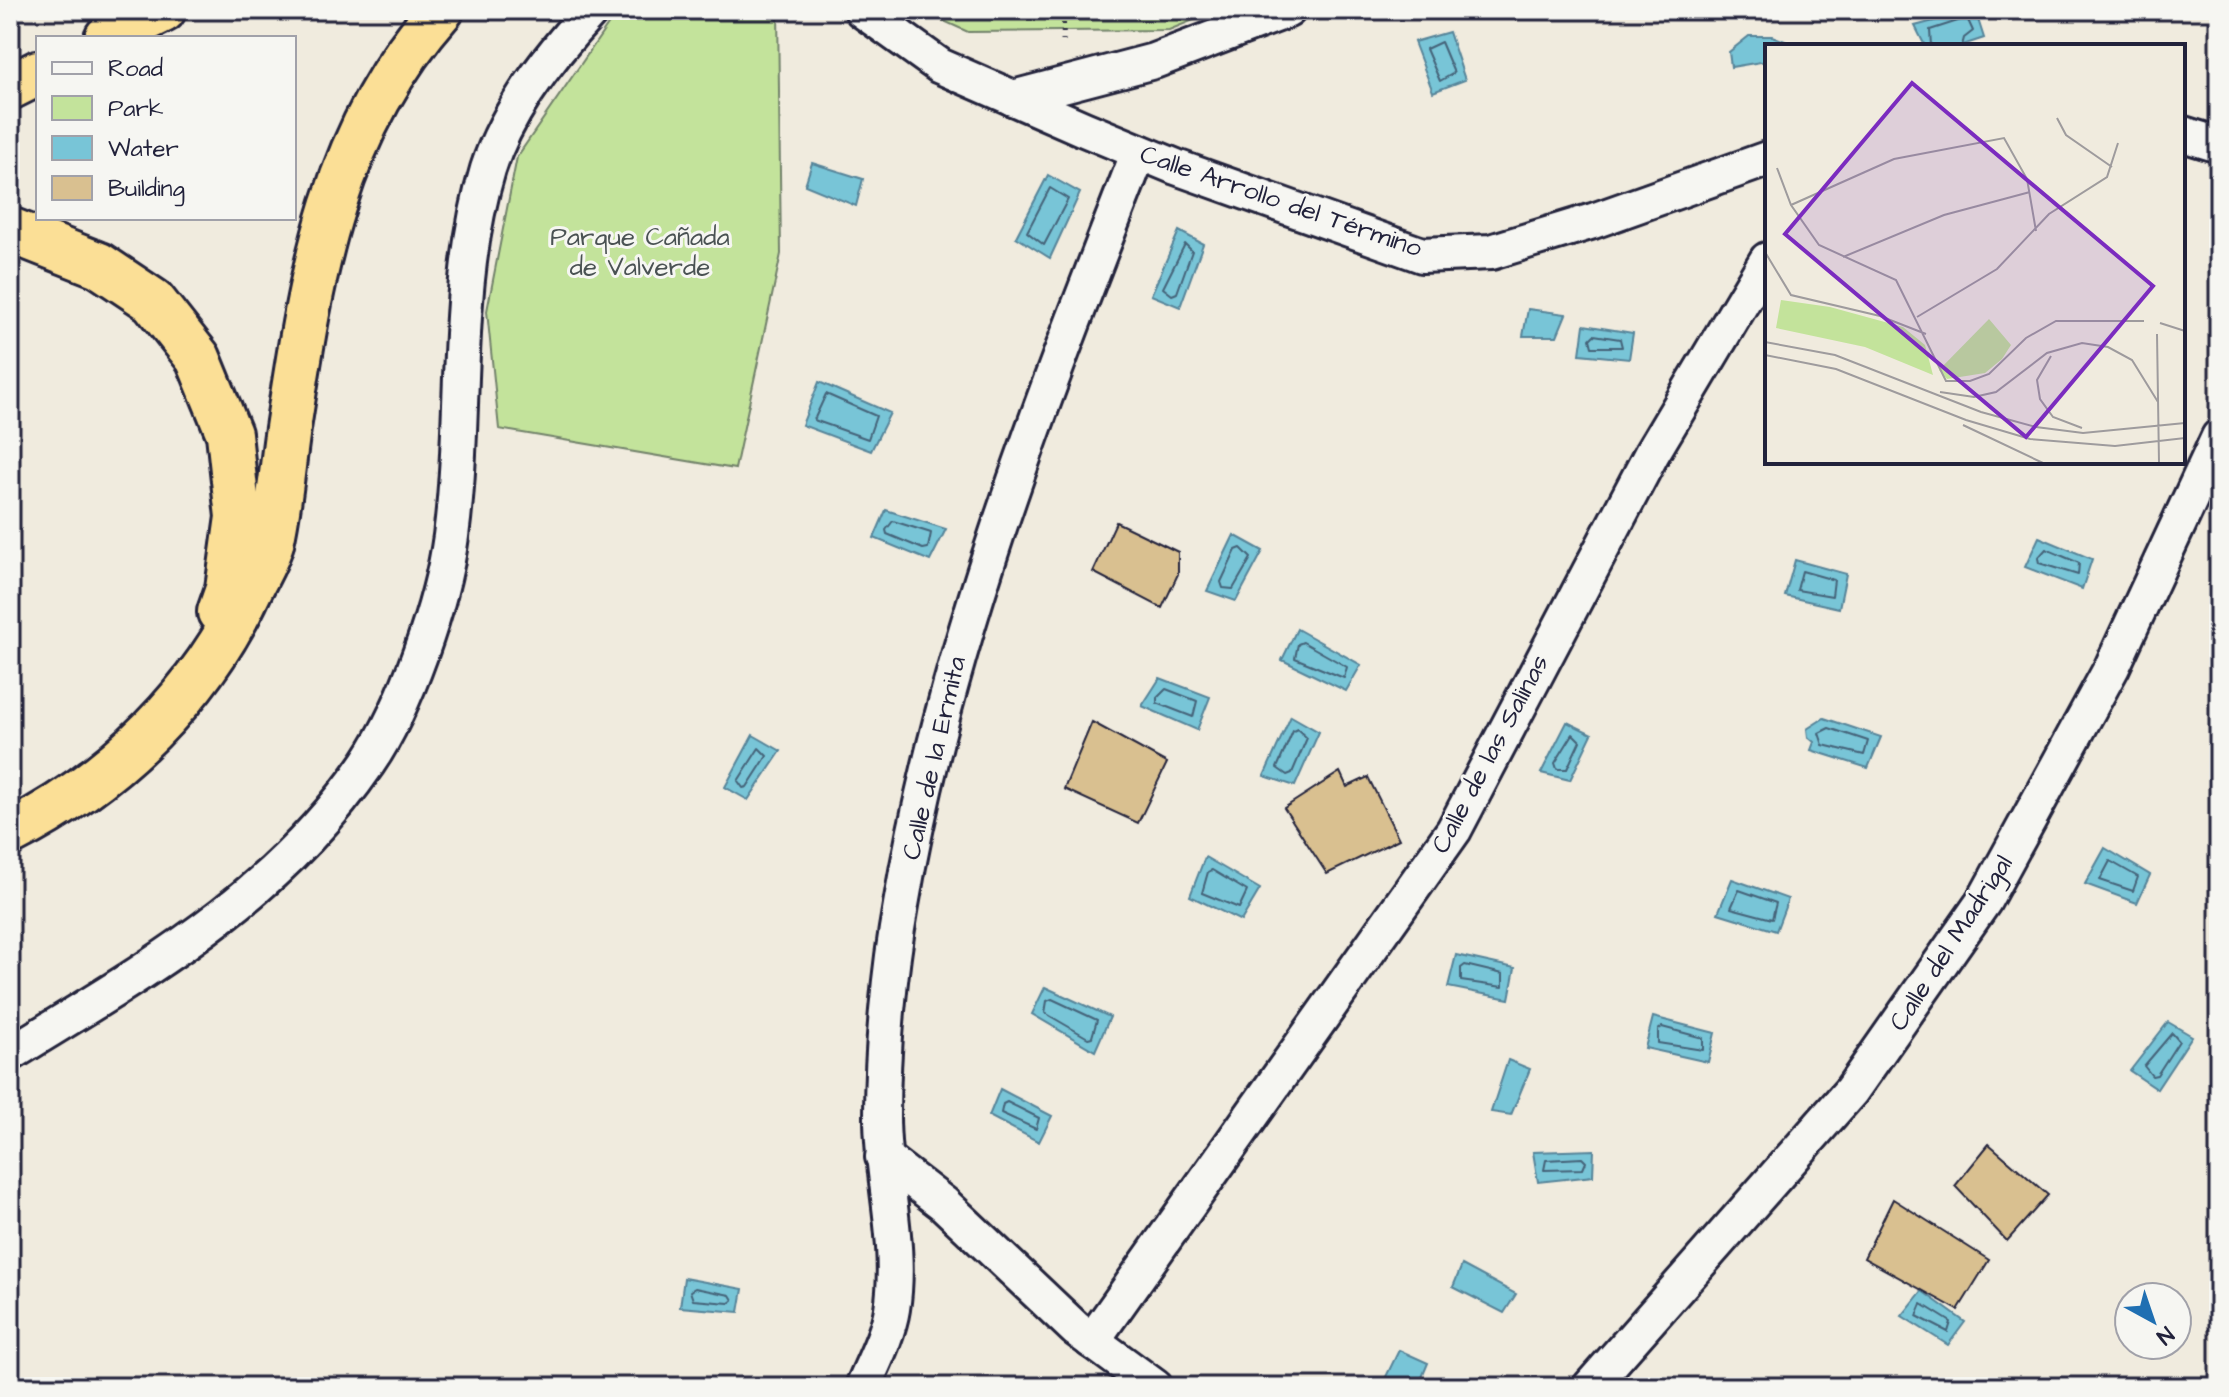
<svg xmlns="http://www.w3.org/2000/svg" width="2229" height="1397" font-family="'Architects Daughter',sans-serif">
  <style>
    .green { fill: #c3e39b; stroke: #72826b; stroke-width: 2 }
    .water { fill: #78c5d7; stroke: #568499; stroke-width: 2 }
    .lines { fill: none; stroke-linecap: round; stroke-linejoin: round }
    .shore { stroke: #446379; stroke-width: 2 }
    .building { fill: #d9c090; stroke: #22223b; stroke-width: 2 }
    .street-casing { stroke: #22223b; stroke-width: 40 }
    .highway-casing { stroke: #22223b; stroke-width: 50 }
    .path { stroke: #22223b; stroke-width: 5; stroke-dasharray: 2 6; stroke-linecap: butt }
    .street { stroke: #f6f6f2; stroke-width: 34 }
    .highway { stroke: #fbdf96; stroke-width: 44 }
    .labels { text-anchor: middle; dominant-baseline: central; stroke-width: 6; stroke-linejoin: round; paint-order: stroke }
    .street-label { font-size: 26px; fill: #22223b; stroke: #f6f6f2 }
    .park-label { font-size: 26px; fill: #4a5253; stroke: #f6f6f2 }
    .inset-road { fill: none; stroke: #9e9b9d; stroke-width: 2 }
    .view { fill: #7b2cbf; fill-opacity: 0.15; stroke: #7b2cbf; stroke-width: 4 }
    .inset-edge { fill: none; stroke: #22223b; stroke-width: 4 }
  </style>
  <rect width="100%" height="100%" fill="#f0ebde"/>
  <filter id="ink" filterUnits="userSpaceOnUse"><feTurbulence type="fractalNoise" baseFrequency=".0125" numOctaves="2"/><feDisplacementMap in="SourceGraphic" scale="16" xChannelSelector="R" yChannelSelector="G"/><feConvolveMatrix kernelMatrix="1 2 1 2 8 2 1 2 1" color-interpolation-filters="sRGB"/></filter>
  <g filter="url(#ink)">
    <!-- green -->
    <g class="green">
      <path d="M624,10H778L781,254L735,469L499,429L487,311L517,157L612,19Z"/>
      <path d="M920,10H1218L1169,30L968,32Z"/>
    </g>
    <!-- water -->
    <g class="water">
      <path d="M1975,10L1984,38L1960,46H1925L1915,26Z"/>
      <path d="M1449,32L1465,80L1433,92L1414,42Z"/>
      <path d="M1749,36H1772L1785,41L1781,46H1767V61L1731,67L1729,52Z"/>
      <path d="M812,163L863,179L856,206L805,185Z"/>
      <path d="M1048,175L1080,193L1050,258L1016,237Z"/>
      <path d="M1179,231L1203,244L1180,307L1151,295Z"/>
      <path d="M1528,309L1566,314L1557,336H1523Z"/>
      <path d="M1584,325L1633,333L1629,359L1580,354Z"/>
      <path d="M819,382L890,413L871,451L802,425Z"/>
      <path d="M886,510L946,529L930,561L874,538Z"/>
      <path d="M1234,535L1263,551L1236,601L1207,591Z"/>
      <path d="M2039,537L2092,559L2082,589L2025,567Z"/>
      <path d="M1795,560L1846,574L1839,608L1785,596Z"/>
      <path d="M1297,629L1361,665L1346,691L1282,660Z"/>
      <path d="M1160,678L1210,697L1197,730L1142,706Z"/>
      <path d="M1291,716L1319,732L1295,786L1264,776Z"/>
      <path d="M1824,718L1881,737L1868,768L1811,750L1814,742L1808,737L1807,729Z"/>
      <path d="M1567,722L1592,734L1570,780L1541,773Z"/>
      <path d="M753,735L781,751L748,800L725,787Z"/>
      <path d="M2105,848L2150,875L2137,903L2085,884Z"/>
      <path d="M1205,857L1260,889L1241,921L1190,896Z"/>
      <path d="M1732,879L1788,899L1776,931L1718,913Z"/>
      <path d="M1456,955L1515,968L1509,999L1448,987Z"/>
      <path d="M1045,987L1110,1017L1095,1051L1032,1014Z"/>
      <path d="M1653,1017L1715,1033L1708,1062L1645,1048Z"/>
      <path d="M2168,1022L2192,1036L2157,1089L2130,1071Z"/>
      <path d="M1508,1060L1530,1069L1511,1115L1491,1112Z"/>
      <path d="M1000,1089L1052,1116L1039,1142L989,1116Z"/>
      <path d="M1594,1150L1593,1176L1538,1182L1533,1152Z"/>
      <path d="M1462,1265L1516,1294L1504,1313L1453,1287Z"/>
      <path d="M684,1278L743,1289L739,1312L680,1307Z"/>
      <path d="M1922,1291L1965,1322L1948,1345L1902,1316Z"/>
      <path d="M1399,1350L1428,1363L1418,1387H1381Z"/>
    </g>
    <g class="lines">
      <!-- shore -->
      <g class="shore">
        <path d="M1441,42L1454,73L1440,81L1426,49Z"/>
        <path d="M1931,46L1930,30L1967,18L1973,31L1964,38L1962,46"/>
        <path d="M1050,188L1068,199L1044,245L1027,232Z"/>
        <path d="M1185,244L1192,251L1177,293L1172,295L1163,288Z"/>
        <path d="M1594,335L1620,339L1622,347H1592L1590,339Z"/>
        <path d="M826,394L876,416L868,439L814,420Z"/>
        <path d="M893,521L931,533L928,548L923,549L887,534L886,530Z"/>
        <path d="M1241,548L1251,558L1233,589L1223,588L1221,582L1236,550Z"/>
        <path d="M2046,549L2079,563L2078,575L2039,563L2038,558Z"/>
        <path d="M1802,571L1834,580L1832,596L1797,590Z"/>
        <path d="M1303,642L1347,667L1344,678L1295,658L1298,644Z"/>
        <path d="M1166,689L1197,701L1193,717L1157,703V698Z"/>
        <path d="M1829,728L1868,741L1864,755L1823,745L1819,733Z"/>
        <path d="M1297,729L1307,738L1292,773L1287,775L1277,768L1293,731Z"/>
        <path d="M1573,734L1580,741L1567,769H1557L1555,763Z"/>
        <path d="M759,748L767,756L747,787L743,788L738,781Z"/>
        <path d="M2110,861L2138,877L2133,891L2100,880Z"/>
        <path d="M1212,870L1247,891L1239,908L1202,893L1208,872Z"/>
        <path d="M1739,890L1776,903L1772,919L1731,908Z"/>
        <path d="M1465,965L1503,974V987L1461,981V968Z"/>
        <path d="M1052,999L1097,1020L1092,1037L1088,1038L1045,1013L1047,1001Z"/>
        <path d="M1662,1027L1703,1038V1050L1658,1043V1030Z"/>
        <path d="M2172,1033L2179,1041L2157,1075L2152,1076L2144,1066Z"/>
        <path d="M1007,1102L1039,1118L1036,1129L1001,1113L1003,1104Z"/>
        <path d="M1582,1158L1586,1162L1583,1169L1544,1170L1546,1160Z"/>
        <path d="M695,1288L730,1295L733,1300L729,1303L693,1300L690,1291Z"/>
        <path d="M1922,1304L1951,1322L1948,1332L1917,1316Z"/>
      </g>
    </g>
    <!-- building -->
    <g class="building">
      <path d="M1116,522L1178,552V574L1162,608L1093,572Z"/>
      <path d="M1092,722L1167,763L1138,823L1064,789Z"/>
      <path d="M1340,772L1347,787L1368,777L1399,839L1327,874L1284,808Z"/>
      <path d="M1989,1144L2048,1195L2007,1241L1955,1186Z"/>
      <path d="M1893,1199L1989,1260L1958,1310L1864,1258Z"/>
    </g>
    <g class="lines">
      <defs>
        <g id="street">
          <path d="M862,10L940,66L1084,129L1176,167L1422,255L1491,252L1593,221L1767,159"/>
          <path d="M1013,98L1154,61L1288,10"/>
          <path d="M2183,134L2219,145"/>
          <path d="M10,1054C147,969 274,900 368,763C406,707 442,603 451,536C467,415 452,288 488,169C507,110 550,55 592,10"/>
          <path d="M883,1157L944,1204L1076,1329L1155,1387"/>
          <path d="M1092,1341L1454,830L1652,453L1767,260"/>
          <path d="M863,1387C873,1363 888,1335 892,1309C902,1245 882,1180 882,1117C882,1050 889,971 901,905C945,644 1043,398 1139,152"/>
          <path d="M1590,1387L1851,1091L1984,901L2112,667L2219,437"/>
        </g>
        <g id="highway">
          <path d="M107,38L163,10"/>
          <path d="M10,87L38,73"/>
          <path d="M10,230L99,265L153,301L198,358L229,434L238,517L228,589L220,612"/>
          <path d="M10,833C113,781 203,694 251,587C258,573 267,558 271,543C279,508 282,471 287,435C311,278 331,134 441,10"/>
        </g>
      </defs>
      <!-- street casing -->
      <use href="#street" class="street-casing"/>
      <!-- highway casing -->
      <use href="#highway" class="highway-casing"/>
      <!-- path -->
      <path class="path" d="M1063,41L1064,10"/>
      <!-- street -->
      <use href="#street" class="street"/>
      <!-- highway -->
      <use href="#highway" class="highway"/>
    </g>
  </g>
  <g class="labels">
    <!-- street labels -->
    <g class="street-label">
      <text transform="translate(1281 201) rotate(19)">Calle Arrollo del Término</text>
      <text transform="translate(1490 754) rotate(-62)">Calle de las Salinas</text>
      <text transform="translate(934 758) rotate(-77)">Calle de la Ermita</text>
      <text transform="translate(1951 943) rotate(-57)">Calle del Madrigal</text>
    </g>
    <!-- park labels -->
    <g class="park-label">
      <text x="640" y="237">Parque Cañada<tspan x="640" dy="30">de Valverde</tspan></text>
    </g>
  </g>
  <!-- overview -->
  <g transform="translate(1765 44)">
    <rect width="420" height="420" fill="#f0ebde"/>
    <path d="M16,256L65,263L138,283L160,301L168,331L100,303L11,284ZM224,275L246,301L237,315L220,329L182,335L174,326Z" fill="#c3e39b"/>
    <path class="inset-road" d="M292,74L301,91L347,123M12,124L26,161L54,201L131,236L181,337H205L224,330L261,294L291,277H379M26,161L129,115L239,94L262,135L271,187M0,208L26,251L115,272L161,290M78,213L179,171L265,148M152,273L232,225L284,170L342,133L353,99M395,279L420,287M392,290L394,419M0,298L70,311L216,368L271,383L318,389L420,379M0,311L71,325L201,376L265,395L350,402L420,394M286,312L272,336L275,355L288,373L317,384M175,348L209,353L231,348L282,309L317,299L343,303L367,316L393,358M198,381L278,419"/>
    <path class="view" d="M147,39L388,242L261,393L20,190Z"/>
    <rect width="420" height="420" class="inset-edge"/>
  </g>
  <!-- margin -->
  <rect width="2229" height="1397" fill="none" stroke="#f6f6f2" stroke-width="40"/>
  <rect x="20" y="20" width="2189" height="1357" fill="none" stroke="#22223b" stroke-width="3" filter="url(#ink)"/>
  <!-- legend -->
  <rect x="36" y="36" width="260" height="184" fill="#f6f6f2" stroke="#a1a1a9" stroke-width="2"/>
  <rect x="52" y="62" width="40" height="12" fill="#f6f6f2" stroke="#a1a1a9" stroke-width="2"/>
  <text x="108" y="76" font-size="24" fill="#22223b">Road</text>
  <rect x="52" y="96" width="40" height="24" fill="#c3e39b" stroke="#a1a1a9" stroke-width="2"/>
  <text x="108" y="116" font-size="24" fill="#22223b">Park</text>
  <rect x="52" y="136" width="40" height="24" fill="#78c5d7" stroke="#a1a1a9" stroke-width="2"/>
  <text x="108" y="156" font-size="24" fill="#22223b">Water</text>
  <rect x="52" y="176" width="40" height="24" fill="#d9c090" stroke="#a1a1a9" stroke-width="2"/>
  <text x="108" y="196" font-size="24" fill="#22223b">Building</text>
  <!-- north arrow -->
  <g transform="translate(2153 1321) rotate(140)"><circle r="38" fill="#f6f6f2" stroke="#a1a1a9" stroke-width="2"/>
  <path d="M0-6L14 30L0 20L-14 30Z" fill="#1f6fb2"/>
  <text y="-12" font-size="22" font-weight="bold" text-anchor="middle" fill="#22223b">N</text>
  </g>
</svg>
